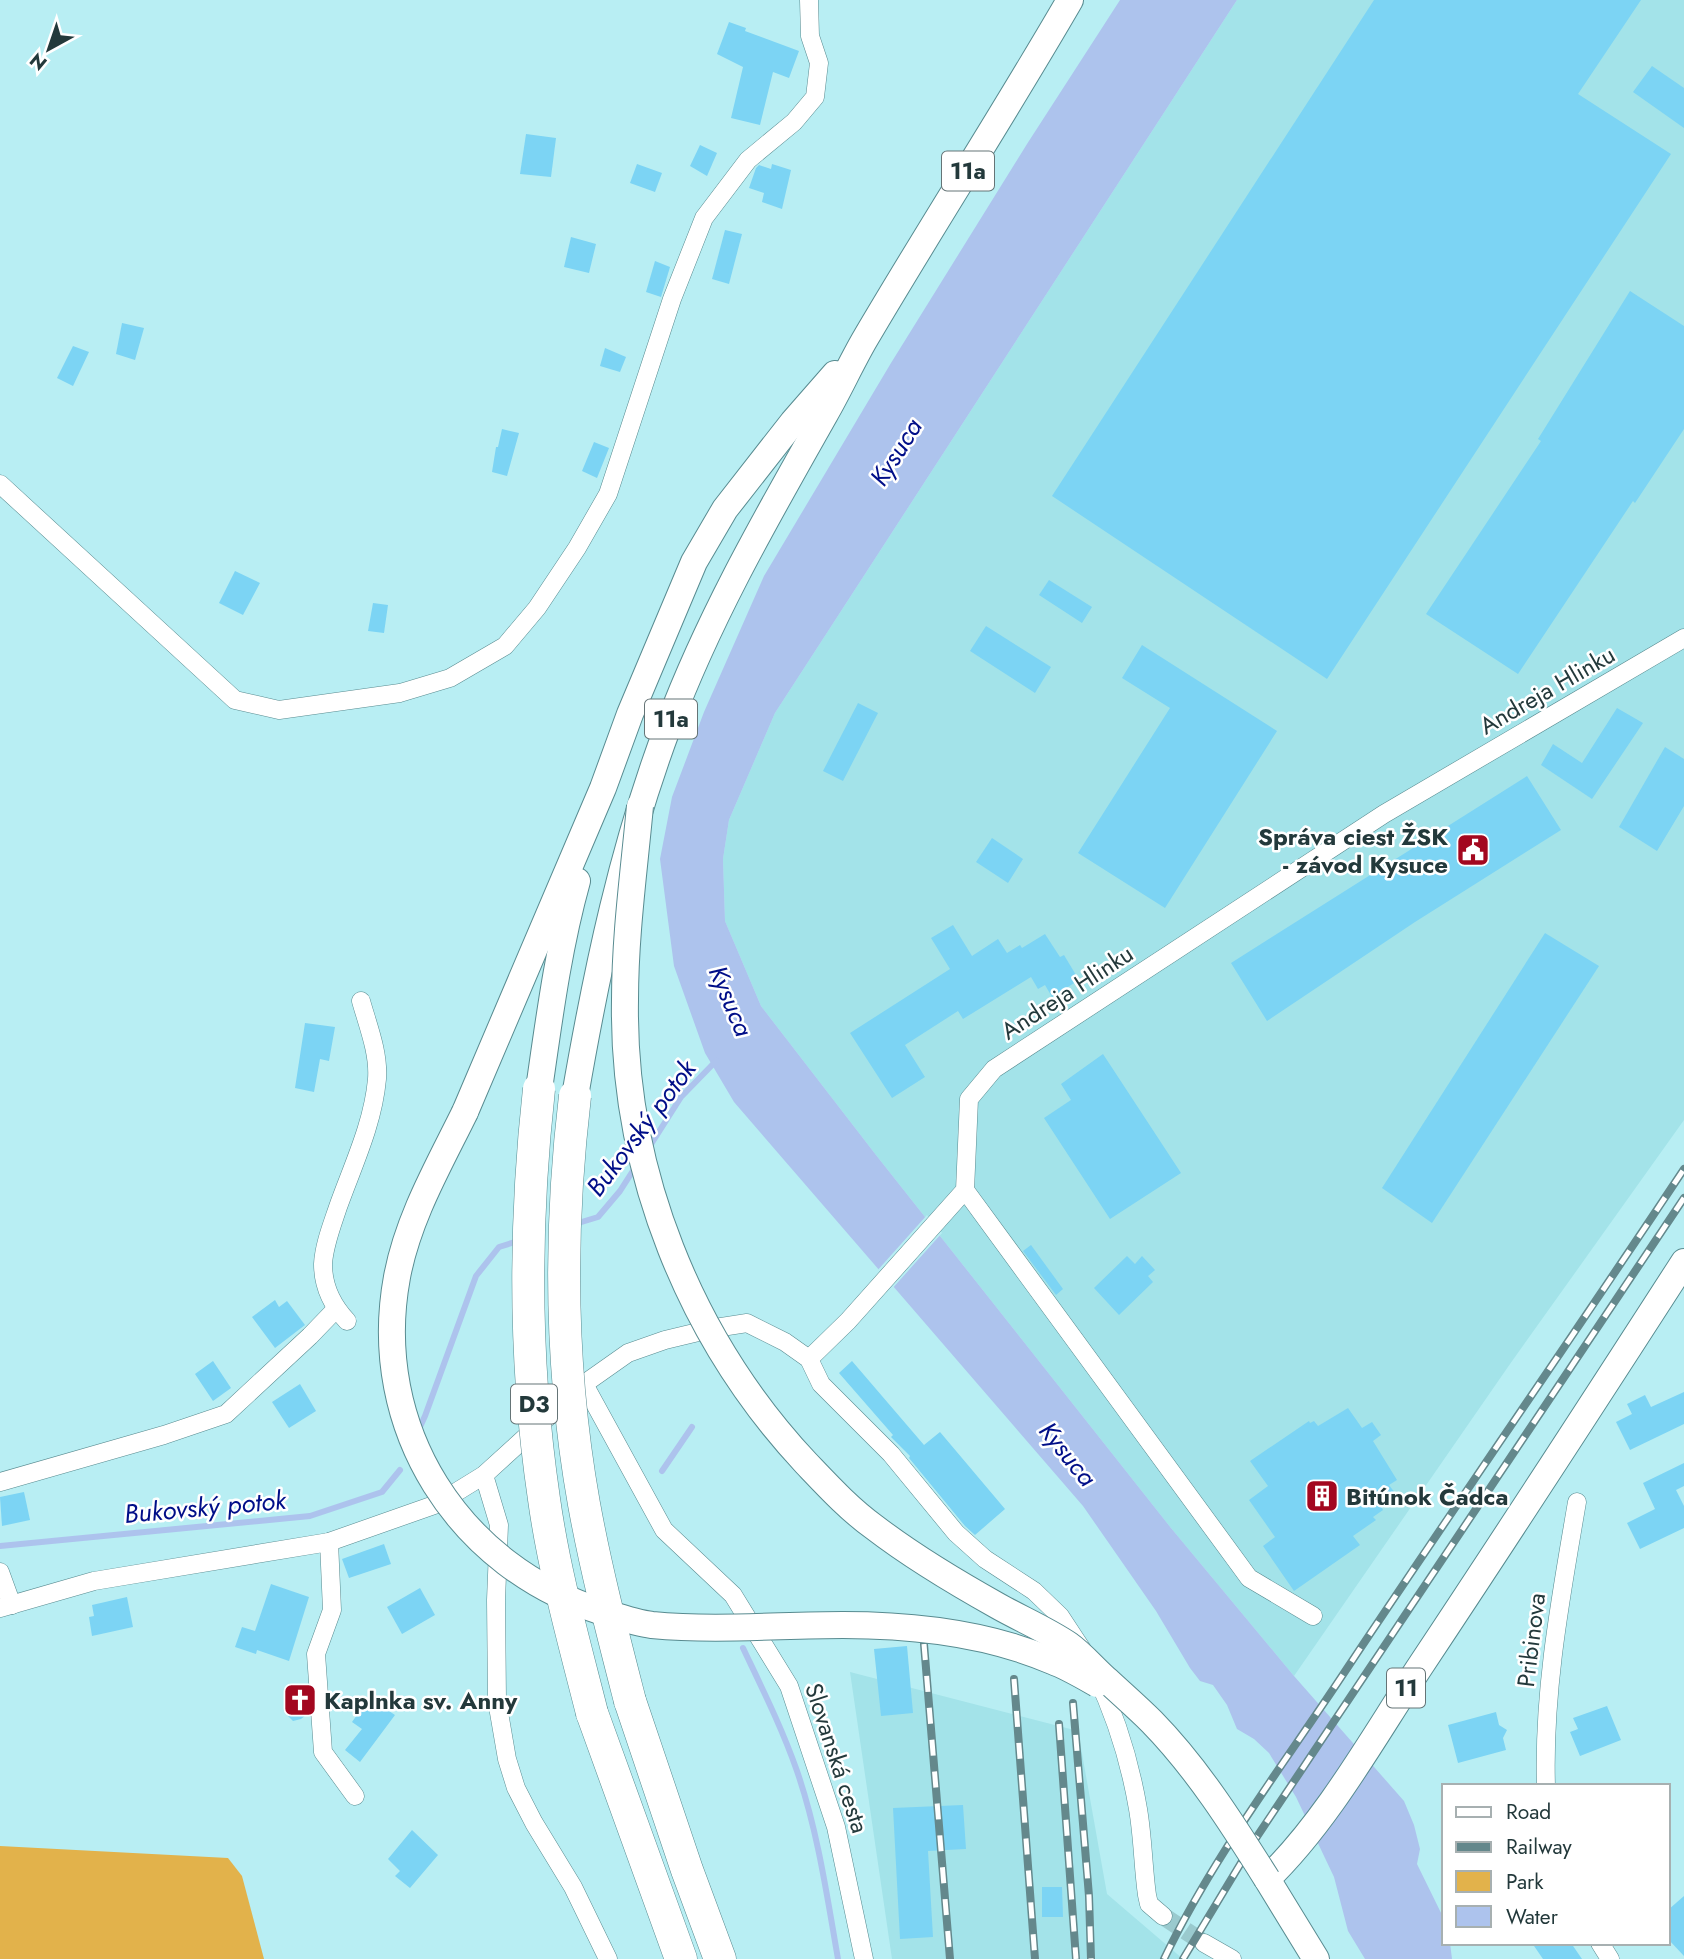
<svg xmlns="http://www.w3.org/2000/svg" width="1684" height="1959" font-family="Jost,sans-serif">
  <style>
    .built { fill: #a3e3e9 }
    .green { fill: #e2b24b }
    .water { fill: #adc3ed }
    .pier { fill: #b8eef3 }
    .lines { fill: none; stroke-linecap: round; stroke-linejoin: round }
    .stream { stroke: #adc3ed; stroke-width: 6 }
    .building { fill: #7cd4f4 }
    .minor-tunnel { stroke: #9acace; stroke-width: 18; stroke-dasharray: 18 9; stroke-linecap: butt }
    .minor-casing { stroke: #588b90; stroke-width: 19 }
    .primary-casing { stroke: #588b90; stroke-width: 28 }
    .motorway-casing { stroke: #588b90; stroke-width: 33 }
    .minor { stroke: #fff; stroke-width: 18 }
    .primary { stroke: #fff; stroke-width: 26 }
    .motorway { stroke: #fff; stroke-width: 32 }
    .rail-casing { stroke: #64888c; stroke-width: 8 }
    .rail { stroke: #fff; stroke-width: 5; stroke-dasharray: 16; stroke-linecap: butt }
    .primary-bridge-casing { stroke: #588b90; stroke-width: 28; stroke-linecap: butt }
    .motorway-bridge-casing { stroke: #588b90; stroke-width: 33; stroke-linecap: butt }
    .primary-bridge { stroke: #fff; stroke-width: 26 }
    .motorway-bridge { stroke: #fff; stroke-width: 32 }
    .labels { text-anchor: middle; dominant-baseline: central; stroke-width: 5; stroke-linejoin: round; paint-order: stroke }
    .shield { fill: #fff; stroke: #657476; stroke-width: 2 }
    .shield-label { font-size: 23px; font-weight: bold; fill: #23393b }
    .street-label { font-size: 24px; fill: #23393b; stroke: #fff }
    .poi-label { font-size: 24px; font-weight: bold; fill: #23393b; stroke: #fff; text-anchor: start }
    .water-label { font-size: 26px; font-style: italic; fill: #000e88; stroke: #fff }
  </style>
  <rect width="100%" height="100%" fill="#b8eef3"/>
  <!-- built -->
  <g class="built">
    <path d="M1237,0H1684V1120L1510,1364L1294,1676L1171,1528L876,1155L761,1006L725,921L723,859L729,820L775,713Z"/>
    <path d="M850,1672L1078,1731L1107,1894L1183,1959H892Z"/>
  </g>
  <!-- green -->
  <path class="green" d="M0,1846L228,1858L242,1876L264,1959H0Z"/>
  <!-- water -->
  <path class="water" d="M1120,0H1237L775,713L729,820L723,859L725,921L761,1006L876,1155L1171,1528L1294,1676L1404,1801L1414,1825L1420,1849L1417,1864L1444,1919V1943H1450L1452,1959H1365L1348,1931L1334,1877L1296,1797L1269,1753L1254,1739L1237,1729L1227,1705L1213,1685L1200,1681L1190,1668L1156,1611L1083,1506L734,1102L705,1053L674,966L660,859L672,797L704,712L764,576L891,363L1027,144Z"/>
  <!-- pier -->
  <path class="pier" d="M927,1215L942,1233L891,1290L876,1272Z"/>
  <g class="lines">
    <!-- stream -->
    <g class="stream">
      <path d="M648,1149L681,1097L716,1061"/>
      <path d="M575,1224L598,1217L620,1191L636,1166"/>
      <path d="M419,1429L425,1416L476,1276L499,1247L518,1241"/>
      <path d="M662,1471L692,1427"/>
      <path d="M0,1546L310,1516L382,1492L400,1470"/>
      <path d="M743,1648C762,1688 782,1728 797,1771C818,1832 827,1896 838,1959"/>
    </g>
  </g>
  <!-- building -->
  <g class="building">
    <path d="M1374,0H1641L1578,94L1671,154L1327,679L1052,496Z"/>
    <path d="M729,22L746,28L745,31L799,51L789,78L773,72L760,125L731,118L743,67L717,54Z"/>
    <path d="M1652,66L1684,88V128L1633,92Z"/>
    <path d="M526,134L556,138L551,177L520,174Z"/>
    <path d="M700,145L717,153L707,176L690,166Z"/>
    <path d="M637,164L662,173L655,192L630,183Z"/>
    <path d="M772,164L791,170L782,209L762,202L764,193L749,188L756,168L759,165L771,169Z"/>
    <path d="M725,230L742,234L729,284L712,279Z"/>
    <path d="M571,237L596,244L589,273L564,267Z"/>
    <path d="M655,261L670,267L661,297L646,292Z"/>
    <path d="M1630,291L1684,326V429L1635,503L1633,501L1518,674L1426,614L1541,441L1538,439Z"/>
    <path d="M122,323L144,328L135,360L116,354Z"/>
    <path d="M73,346L89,352L73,386L57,378Z"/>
    <path d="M605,348L626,357L620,372L600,366Z"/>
    <path d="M502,429L519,433L507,476L492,472L496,447H498Z"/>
    <path d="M594,442L609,448L597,478L582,471Z"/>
    <path d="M235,571L260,583L243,615L219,603Z"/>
    <path d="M1049,580L1092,607L1082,623L1039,595Z"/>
    <path d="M373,603L388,605L384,633L368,631Z"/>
    <path d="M986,626L1051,667L1035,693L970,651Z"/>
    <path d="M1142,645L1277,731L1165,908L1078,853L1170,708L1122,678Z"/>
    <path d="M858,703L878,713L843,781L823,771Z"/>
    <path d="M1617,708L1643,723L1592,799L1541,765L1553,744L1582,763Z"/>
    <path d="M1665,747L1684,759V806L1657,851L1619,827Z"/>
    <path d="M1527,776L1561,830L1415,922L1267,1021L1231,963Z"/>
    <path d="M992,838L1023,859L1008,883L976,862Z"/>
    <path d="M953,925L972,956L998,939L1007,953L1020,945L1022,948L1045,934L1060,957L1064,955L1079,980L1052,997L1045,985L1038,989L1031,977L963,1019L958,1011L905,1045L925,1077L892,1098L850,1033L950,969L931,938Z"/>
    <path d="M1545,933L1599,966L1432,1223L1382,1188Z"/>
    <path d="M305,1023L335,1027L329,1061L320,1059L314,1092L295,1088Z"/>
    <path d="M1103,1054L1181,1173L1110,1219L1044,1118L1071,1100L1061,1084Z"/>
    <path d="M1031,1245L1063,1289L1056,1295L1023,1251Z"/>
    <path d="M1127,1256L1135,1264L1142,1256L1155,1270L1148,1276L1153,1282L1119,1315L1094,1288Z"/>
    <path d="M275,1300L279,1307L287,1301L305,1325L275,1348L252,1317Z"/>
    <path d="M213,1361L231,1388L213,1401L195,1374Z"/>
    <path d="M852,1361L924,1445L940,1432L1005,1509L975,1535L965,1526L909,1458L910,1456L891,1437L893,1435L839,1373Z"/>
    <path d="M300,1384L316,1411L289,1428L272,1402Z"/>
    <path d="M1684,1392V1424L1630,1450L1616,1422L1632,1414L1627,1404L1645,1395L1651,1407Z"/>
    <path d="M1348,1408L1362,1428L1372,1422L1381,1435L1373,1441L1397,1480L1389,1485L1395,1493L1385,1501L1386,1503L1381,1506L1383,1510L1373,1517L1376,1520L1353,1536L1360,1545L1294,1591L1263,1546L1275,1537L1249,1500L1268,1486L1250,1461L1309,1421L1310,1423L1314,1421L1318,1426Z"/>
    <path d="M1684,1463V1486L1676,1490L1684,1506V1528L1640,1549L1627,1523L1655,1509L1643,1483Z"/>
    <path d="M24,1492L30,1520L2,1526L0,1497Z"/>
    <path d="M384,1544L391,1564L349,1578L342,1559Z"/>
    <path d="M271,1584L309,1597L289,1661L257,1650L256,1654L235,1647L242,1627L255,1631Z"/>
    <path d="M420,1588L435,1615L402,1634L387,1607Z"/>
    <path d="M127,1597L133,1627L92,1636L89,1617L94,1616L92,1605Z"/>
    <path d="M907,1646L913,1713L881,1716L874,1649Z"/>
    <path d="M293,1686L307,1691L308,1708L306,1715L301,1719L293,1721L288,1716L286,1708Z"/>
    <path d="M369,1698L395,1715L360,1762L345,1750L362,1729L352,1722Z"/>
    <path d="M1607,1706L1621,1740L1580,1756L1570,1732L1578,1729L1573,1718Z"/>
    <path d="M1496,1712L1499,1725L1507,1730L1503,1738L1506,1750L1458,1763L1448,1725Z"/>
    <path d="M963,1805L966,1849L928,1851L933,1937L900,1939L893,1808Z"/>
    <path d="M412,1830L438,1855L410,1888L395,1876L400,1871L388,1859Z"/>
    <path d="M1042,1887H1062L1063,1917H1042Z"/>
    <path d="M1684,1896V1956L1668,1939V1910Z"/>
    <path d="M1532,1943H1571L1582,1959H1543Z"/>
  </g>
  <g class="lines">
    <!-- minor-tunnel -->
    <path class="minor-tunnel" d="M1163,1916L1204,1943"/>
    <defs>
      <g id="minor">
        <path d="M0,484L235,700L279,710L400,693L450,678L505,646L537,608L577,548L608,494L672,299L704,218L748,160L794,122L815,97L819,63L810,36L809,0"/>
        <path d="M965,1190L1249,1578L1313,1616"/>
        <path d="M347,1321C332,1305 323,1287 323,1264C324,1245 332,1225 338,1207C353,1165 373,1124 377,1079C379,1053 368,1026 361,1001"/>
        <path d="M809,1359L848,1321L965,1190L969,1099L994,1069L1384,814L1684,638"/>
        <path d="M584,1384L664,1530L733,1595L789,1686L836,1827L864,1959"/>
        <path d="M484,1475L499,1525L496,1600L497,1701L507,1759L516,1788L534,1823L573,1887L608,1959"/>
        <path d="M0,1482L164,1435L226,1414L310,1336L336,1309"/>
        <path d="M329,1542L332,1610L316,1654L323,1752L355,1796"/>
        <path d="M0,1572L12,1605"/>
        <path d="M0,1608L94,1581L329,1542L437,1504L484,1475L584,1384L628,1353L665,1340L715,1328L747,1323L785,1342L809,1359L821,1384L891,1454L956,1533L985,1559L1034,1591L1060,1616L1083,1651"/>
        <path d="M1096,1675C1117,1719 1130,1762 1138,1809C1143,1838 1143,1867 1147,1895L1149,1904L1163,1916"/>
        <path d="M1546,1786C1543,1690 1561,1596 1577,1502"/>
        <path d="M1204,1943L1232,1959"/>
        <path d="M1600,1943L1610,1959"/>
      </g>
      <g id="primary">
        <path d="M539,1089C549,1020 558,949 577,881"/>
        <path d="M575,1096C597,969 623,845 669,724C710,615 768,515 825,414C839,390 851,363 865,339C932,225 1004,114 1070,0"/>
        <path d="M465,1112L603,788L630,714L694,562L725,509L793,422L835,374"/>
        <path d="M1316,1959L1267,1879C1328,1820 1374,1736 1421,1665C1510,1531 1597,1397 1684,1262"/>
      </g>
      <g id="motorway">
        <path d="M630,1701L687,1870L720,1959"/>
        <path d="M592,1713L681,1959"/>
      </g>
    </defs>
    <!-- minor casing -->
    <use href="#minor" class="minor-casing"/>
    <!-- primary casing -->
    <use href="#primary" class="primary-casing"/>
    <!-- motorway casing -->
    <use href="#motorway" class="motorway-casing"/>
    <!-- minor -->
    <use href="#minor" class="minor"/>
    <!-- primary -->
    <use href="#primary" class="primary"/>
    <!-- motorway -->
    <use href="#motorway" class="motorway"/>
    <defs>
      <g id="rail">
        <path d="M924,1644L950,1959"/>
        <path d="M1014,1679L1035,1959"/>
        <path d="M1073,1703L1089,1896L1091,1959"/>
        <path d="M1059,1724L1076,1959"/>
        <path d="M1164,1959C1211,1861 1278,1772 1338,1682C1452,1510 1570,1341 1684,1169"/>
        <path d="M1183,1959L1256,1838L1684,1198"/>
      </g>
    </defs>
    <!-- rail casing -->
    <use href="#rail" class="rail-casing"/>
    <!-- rail -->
    <use href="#rail" class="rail"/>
    <defs>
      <g id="primary-bridge">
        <path d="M640,806C634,871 625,935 625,1000C622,1170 690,1339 806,1463C827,1485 849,1509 874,1527C913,1557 955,1582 998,1606C1021,1619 1047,1630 1069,1645C1083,1655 1095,1670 1108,1681C1123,1695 1138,1708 1152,1722C1197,1768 1233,1825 1267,1879"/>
        <path d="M465,1112C439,1165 408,1218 397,1277C369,1428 459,1568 603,1612C619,1617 636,1623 652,1625C715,1631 780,1625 843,1625C913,1625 987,1633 1052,1661C1068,1667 1083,1676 1097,1684"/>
      </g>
      <g id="motorway-bridge">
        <path d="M539,1089C524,1225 524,1364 544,1499C554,1571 574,1642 592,1713"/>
        <path d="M575,1096C559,1230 560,1370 584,1504C596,1570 613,1635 630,1701"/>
      </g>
    </defs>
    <!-- primary-bridge casing -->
    <use href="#primary-bridge" class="primary-bridge-casing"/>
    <!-- motorway-bridge casing -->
    <use href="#motorway-bridge" class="motorway-bridge-casing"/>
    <!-- primary-bridge -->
    <use href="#primary-bridge" class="primary-bridge"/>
    <!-- motorway-bridge -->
    <use href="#motorway-bridge" class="motorway-bridge"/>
  </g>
  <!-- icons -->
  <defs>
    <symbol id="civic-square" viewBox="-11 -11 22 22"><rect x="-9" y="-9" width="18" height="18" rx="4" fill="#a3071f" stroke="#fff"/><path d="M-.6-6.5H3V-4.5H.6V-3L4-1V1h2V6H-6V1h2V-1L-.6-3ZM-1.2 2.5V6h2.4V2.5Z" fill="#fff"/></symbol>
    <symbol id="building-square" viewBox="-11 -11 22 22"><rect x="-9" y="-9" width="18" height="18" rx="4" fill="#a3071f" stroke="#fff"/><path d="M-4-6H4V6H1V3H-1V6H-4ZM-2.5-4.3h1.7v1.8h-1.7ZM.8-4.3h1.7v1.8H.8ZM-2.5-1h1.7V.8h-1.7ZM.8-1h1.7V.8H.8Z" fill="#fff"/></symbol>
    <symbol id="church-square" viewBox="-11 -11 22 22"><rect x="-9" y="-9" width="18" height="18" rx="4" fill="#a3071f" stroke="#fff"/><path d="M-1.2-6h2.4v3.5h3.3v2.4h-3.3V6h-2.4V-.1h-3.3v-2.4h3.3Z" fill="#fff"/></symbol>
  </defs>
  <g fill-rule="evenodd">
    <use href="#civic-square" x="1454" y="831" width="38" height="38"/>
    <use href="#building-square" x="1303" y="1477" width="38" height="38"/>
    <use href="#church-square" x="281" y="1681" width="38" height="38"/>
  </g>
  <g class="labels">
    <!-- shield labels -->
    <g class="shield">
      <rect x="942" y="151.5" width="52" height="39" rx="5"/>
      <rect x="645" y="699.5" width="52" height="39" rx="5"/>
      <rect x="511" y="1384.5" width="46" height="39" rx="5"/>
      <rect x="1387" y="1668.5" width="38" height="39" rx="5"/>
    </g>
    <g class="shield-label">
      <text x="968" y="171">11a</text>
      <text x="671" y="719">11a</text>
      <text x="534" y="1404">D3</text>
      <text x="1406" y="1688">11</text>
    </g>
    <!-- street labels -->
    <g class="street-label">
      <text transform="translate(1547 690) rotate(-30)">Andreja Hlinku</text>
      <text transform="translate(1067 992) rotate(-33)">Andreja Hlinku</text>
      <text transform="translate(1531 1640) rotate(-83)">Pribinova</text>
      <text transform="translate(837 1758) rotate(72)">Slovanská cesta</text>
    </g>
    <!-- poi labels -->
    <g class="poi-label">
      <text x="1448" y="836" text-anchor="end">Správa ciest ŽSK<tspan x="1448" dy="28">- závod Kysuce</tspan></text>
      <text x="1346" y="1496">Bitúnok Čadca</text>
      <text x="324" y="1700">Kaplnka sv. Anny</text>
    </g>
    <!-- water labels -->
    <g class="water-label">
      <text transform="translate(896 452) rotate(-58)">Kysuca</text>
      <text transform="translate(731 1001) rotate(67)">Kysuca</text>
      <text transform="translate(641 1128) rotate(-53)">Bukovský potok</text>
      <text transform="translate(1068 1454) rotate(51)">Kysuca</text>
      <text transform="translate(205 1507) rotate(-5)">Bukovský potok</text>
    </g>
  </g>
  <!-- legend -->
  <rect x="1442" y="1784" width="228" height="161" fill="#ffffff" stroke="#a7b0b1" stroke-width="2"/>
  <rect x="1456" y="1807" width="35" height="10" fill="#ffffff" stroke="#a7b0b1" stroke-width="2"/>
  <text x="1506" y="1819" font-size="21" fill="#23393b">Road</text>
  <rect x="1456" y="1842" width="35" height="10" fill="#64888c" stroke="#a7b0b1" stroke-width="2"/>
  <text x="1506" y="1854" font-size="21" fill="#23393b">Railway</text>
  <rect x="1456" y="1871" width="35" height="21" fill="#e2b24b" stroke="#a7b0b1" stroke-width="2"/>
  <text x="1506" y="1889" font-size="21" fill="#23393b">Park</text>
  <rect x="1456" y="1906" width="35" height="21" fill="#adc3ed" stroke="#a7b0b1" stroke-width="2"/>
  <text x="1506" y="1924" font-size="21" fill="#23393b">Water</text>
  <!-- north arrow -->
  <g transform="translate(49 49) rotate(220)" stroke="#ffffff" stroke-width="5" paint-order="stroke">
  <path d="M0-5L12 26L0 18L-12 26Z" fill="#23393b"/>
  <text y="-10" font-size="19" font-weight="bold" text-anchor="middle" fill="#23393b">N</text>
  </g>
</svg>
